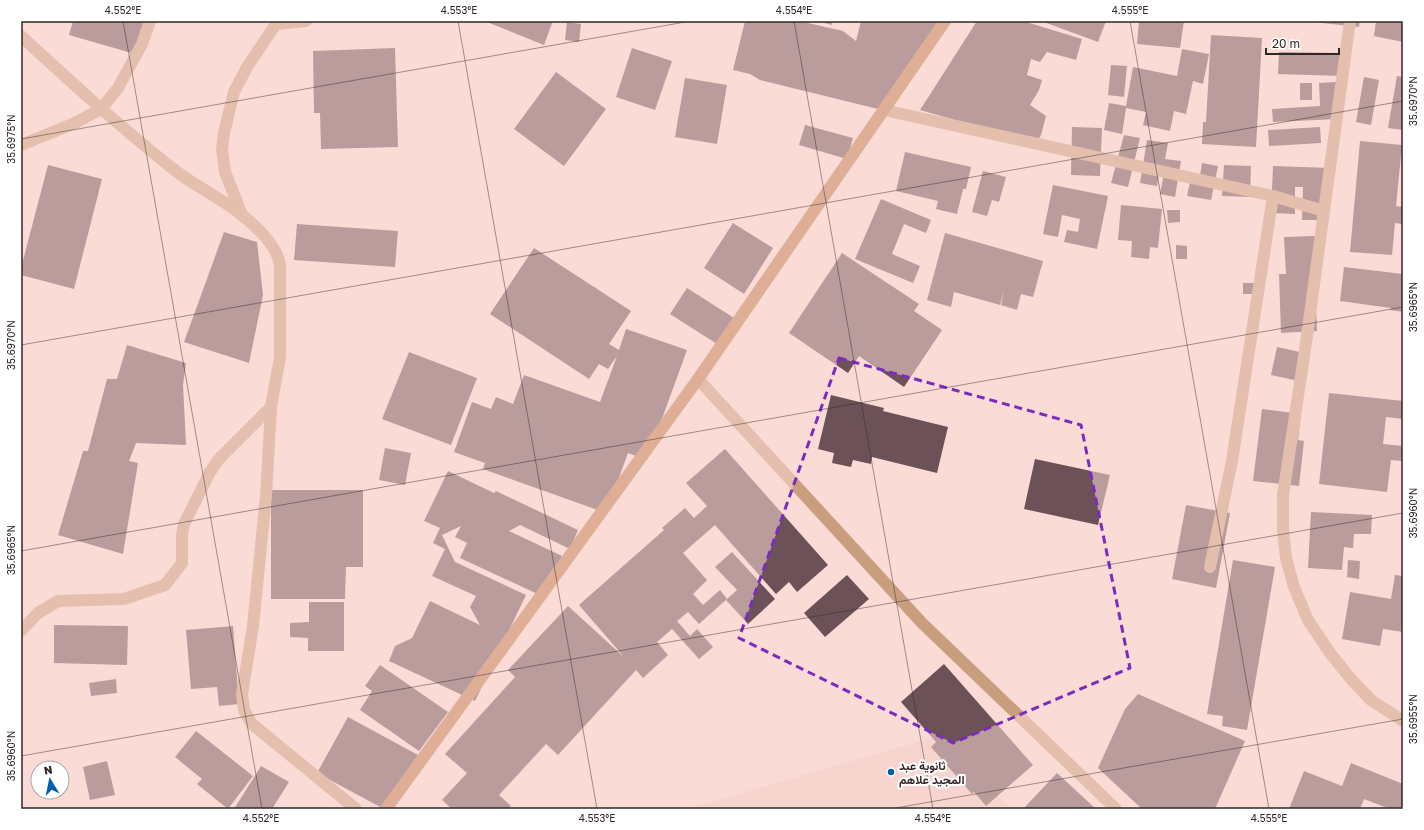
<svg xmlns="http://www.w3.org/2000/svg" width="1424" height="830" font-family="'Golos Text',Vazirmatn,sans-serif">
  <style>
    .built { fill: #f4cdc5 }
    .building { fill: #6c5158 }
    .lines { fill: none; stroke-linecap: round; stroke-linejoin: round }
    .minor { stroke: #c99e7e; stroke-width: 12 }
    .tertiary { stroke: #c99e7e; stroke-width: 12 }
    .secondary { stroke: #ba7b49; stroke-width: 12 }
    .marked { fill: none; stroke: #7b2cbf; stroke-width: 3; stroke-dasharray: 8 5; stroke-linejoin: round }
    .ticks { fill: none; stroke: #332725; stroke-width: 1; stroke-opacity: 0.45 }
    .poi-dot { fill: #0160ad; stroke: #fff; stroke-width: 1.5 }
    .labels { text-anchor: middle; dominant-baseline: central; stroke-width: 4; stroke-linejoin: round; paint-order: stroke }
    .poi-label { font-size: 12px; font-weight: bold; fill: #332725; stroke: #fff; text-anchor: start }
    .neatline { fill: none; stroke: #332725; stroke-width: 1.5 }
    .ticks-label { font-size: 10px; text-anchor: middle; fill: #332725 }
  </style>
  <rect width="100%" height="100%" fill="#fbdbd5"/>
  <!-- built -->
  <path class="built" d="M931,738L1010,807L1009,809H686Z"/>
  <!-- building -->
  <g class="building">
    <path d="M73,21H152L142,56L69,35Z"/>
    <path d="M488,21H553L544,45L487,22Z"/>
    <path d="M745,21H799L843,31L856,41L861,21H944L878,109L760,80L750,74L733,70Z"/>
    <path d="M816,21H832V25Z"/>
    <path d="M977,21H1023L1082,39L1076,60L1047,52L1040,62L1031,59L1027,75L1042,80L1039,90L1030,105L1046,116L1041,135L1037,141L983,128L920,110Z"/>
    <path d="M1041,21H1106L1098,42Z"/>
    <path d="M1139,21H1184L1180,48L1137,44Z"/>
    <path d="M1313,21H1360L1359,27L1313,22Z"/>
    <path d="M1376,21H1403V42L1374,36Z"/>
    <path d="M567,22L581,24L579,42L565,40Z"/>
    <path d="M1211,35L1262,38L1256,147L1202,144L1203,122H1206Z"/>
    <path d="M395,48L398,147L321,149L320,113H314L313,51Z"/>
    <path d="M632,48L672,61L655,110L616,97Z"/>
    <path d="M1182,49L1209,54L1203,84L1193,81L1186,114L1174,111L1170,131L1143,125L1146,112L1126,108L1122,134L1104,130L1109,103L1126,106L1133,67L1177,76Z"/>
    <path d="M1279,52L1343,53V76L1278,74Z"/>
    <path d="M1111,65L1127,66L1124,97L1108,95Z"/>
    <path d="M556,72L606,109L564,166L514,129Z"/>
    <path d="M1397,76L1403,77V130L1388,128Z"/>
    <path d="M1364,77L1379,80L1371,125L1356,122Z"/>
    <path d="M685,78L727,85L717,144L675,137Z"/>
    <path d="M1336,82L1338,119L1273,122L1272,109L1320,106L1319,83Z"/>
    <rect x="1300" y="83" width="12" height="17"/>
    <path d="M805,125L853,138L847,159L799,145Z"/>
    <path d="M1072,127L1102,128L1100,176L1071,175Z"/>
    <path d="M1320,127L1321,143L1269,146L1268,130Z"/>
    <path d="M1124,135L1140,138L1128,187L1111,183Z"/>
    <path d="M1147,140L1168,143L1165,159L1181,161L1175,197L1160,194L1164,173H1159L1157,186L1140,183Z"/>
    <path d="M1360,141L1402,145L1396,206L1403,207V224L1395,223L1392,255L1350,252Z"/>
    <path d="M905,152L971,167L966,189H963L957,214L936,209L938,201L896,191Z"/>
    <path d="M1202,163L1218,166L1211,200L1187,196L1190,182L1199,183Z"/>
    <path d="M48,165L102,179L74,289L21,275V268Z"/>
    <path d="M1224,165L1251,166L1250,197L1222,196Z"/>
    <path d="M1273,166L1330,168L1329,220H1302L1303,187H1295V214L1271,213Z"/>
    <path d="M983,171L1006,177L999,202L992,200L987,216L972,212Z"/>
    <path d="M1053,185L1108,196L1097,249L1064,242L1067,230L1078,232L1080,219L1062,215L1058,237L1043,234Z"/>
    <path d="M881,199L931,220L926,233L904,224L892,254L920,266L913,283L855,259Z"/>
    <path d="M1121,205L1162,209L1158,248L1150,247L1149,259L1131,257L1132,241L1118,240Z"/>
    <path d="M1167,210H1180V222L1168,223Z"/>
    <path d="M733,223L773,248L744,294L704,268Z"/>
    <path d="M297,224L398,231L395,267L294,260Z"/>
    <path d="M224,232L257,242L263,295L249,363L184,342Z"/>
    <path d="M945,233L1043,261L1033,297L1021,294L1017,310L1001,305L1004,290L1000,305L954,292L951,307L927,300Z"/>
    <path d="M1315,236V284L1317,331L1281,333L1279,274H1286L1284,237Z"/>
    <path d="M1176,245L1187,246V259H1176Z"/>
    <path d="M534,248L631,311L609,344L619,350L626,329L687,350L647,460L628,453L606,513L483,469L485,463L454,452L472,402L491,409L496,397L513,404L524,375L600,402L617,356L608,369L599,364L589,379L490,314Z"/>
    <path d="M842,253L919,304L914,311L942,330L904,387L859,356L848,373L789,333Z"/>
    <path d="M1344,267L1403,274V312L1390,310L1391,308L1340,301Z"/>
    <rect x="1243" y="283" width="20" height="11"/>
    <path d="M687,288L734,318L717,344L670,314Z"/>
    <path d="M127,345L186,363L183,385L186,445L136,443L129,461L138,463L123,554L58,535L83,451H88L107,379H117Z"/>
    <path d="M1277,347L1309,354L1303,382L1271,375Z"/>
    <path d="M409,352L477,378L451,445L382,419Z"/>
    <path d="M1329,393L1403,401V419L1386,417L1383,444L1403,446L1402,461L1391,460L1387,492L1319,484Z"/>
    <path d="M831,395L884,408L883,411L948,427L937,473L872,457L871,464L853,460L851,467L832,463L834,453L818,449Z"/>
    <path d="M1262,409L1301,414L1298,440L1304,441L1299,486L1253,481Z"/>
    <path d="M385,448L411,453L405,485L379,480Z"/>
    <path d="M725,449L828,565L797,592L789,582L776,594L715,525L683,553L707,580L693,594L703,605L720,590L727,599L699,624L688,612L677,621L690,636L697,629L713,647L699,659L672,629L657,642L668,655L643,678L636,670L558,755L546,744L499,795L511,806L508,809H452L442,800L467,773L445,754L515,677L508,670L568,606L624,657L579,605L664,530L662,528L685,508L694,518L707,506L686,483Z"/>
    <path d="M1035,459L1110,475L1098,525L1024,509Z"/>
    <path d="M448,471L494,493L496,491L578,530L570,549L520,525L509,531L562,556L542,596L460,558L467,543L455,537L461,526L442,535L455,562L526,595L475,701L389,661L395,646L412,638L430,601L480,625L470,607L476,596L432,576L445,549L433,543L440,528L424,521Z"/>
    <path d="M271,490H363V567H346L345,599H271Z"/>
    <path d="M1186,505L1230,513L1216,588L1172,579Z"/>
    <path d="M1311,512L1372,515L1371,534H1354L1353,548L1344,547L1342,570L1308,568Z"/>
    <path d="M732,552L775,599L748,624L726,600L737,590L715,567Z"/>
    <path d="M1233,560L1275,567L1247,730L1222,726L1223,716L1207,714Z"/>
    <path d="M1348,560L1360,561L1359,579L1347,577Z"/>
    <path d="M847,575L869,599L825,637L804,613Z"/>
    <path d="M1395,575L1403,576V632L1383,629L1380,646L1342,639L1350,592L1391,599Z"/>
    <path d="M309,602H344V651H308V638L290,637V623L309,622Z"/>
    <path d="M54,625L128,626L127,665L54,663Z"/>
    <path d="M233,626L239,704L219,706L217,687L191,689L186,630Z"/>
    <path d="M944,664L1033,765L986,806L974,792L972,794L931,747L936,742L901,702Z"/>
    <path d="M380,665L448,712L419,751L360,710L372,691L365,686Z"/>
    <path d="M116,679L117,693L91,696L89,683Z"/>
    <path d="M1138,694L1245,741L1215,809H1142L1098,768L1125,709Z"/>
    <path d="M348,717L418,755L384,809L317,773Z"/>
    <path d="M196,731L253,776L228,809L197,784L202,779L175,757Z"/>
    <path d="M107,761L115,795L90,800L83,767Z"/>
    <path d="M1351,763L1403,784V809H1390L1364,799L1360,809H1289L1304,771L1342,786Z"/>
    <path d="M261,766L289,782L272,809H234Z"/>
    <path d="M1057,773L1096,809H1023Z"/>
  </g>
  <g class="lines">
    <!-- minor -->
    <g class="minor">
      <path d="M1350,21L1306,343L1283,495V529L1286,558L1294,587L1308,620L1330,653L1351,679L1371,700L1403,721"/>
      <path d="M21,36C70,81 119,126 172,168C194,186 220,197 242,215C257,227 277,246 280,265V357L271,407L219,459L210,472L184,524L182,535V563L165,585L124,599L58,601L38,613L21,631"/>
      <path d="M884,110L1273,196L1324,211"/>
      <path d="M21,145L75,123L101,109L118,88L142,44L150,21"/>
      <path d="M242,215L225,172L222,150L224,133L234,92L247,67L276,24L306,21"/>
      <path d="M271,407L266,496L253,626L242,694L244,710L252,724L356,809"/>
      <path d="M1210,567L1232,461L1273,196"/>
    </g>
    <!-- tertiary -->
    <path class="tertiary" d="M698,379L922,623L1116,809"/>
    <!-- secondary -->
    <path class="secondary" d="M386,809L698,379L945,21"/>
  </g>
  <!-- marked area -->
  <path d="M0 0H1424V830H0ZM839,358L1081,425L1130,668L953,743L739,638Z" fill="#fbdbd5" fill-opacity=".55" fill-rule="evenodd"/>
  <path class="marked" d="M839,358L1081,425L1130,668L953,743L739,638Z"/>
  <!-- ticks -->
  <path class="ticks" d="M123,21L262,809M458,21L597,809M794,21L933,809M1130,21L1269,809M21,139L691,21M21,345L1403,101M21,551L1403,307M21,756L1403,513M890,809L1403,719"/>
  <!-- markers -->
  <circle class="poi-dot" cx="891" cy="772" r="4"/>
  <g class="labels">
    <!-- poi labels -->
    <g class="poi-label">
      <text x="899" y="765">ثانوية عبد<tspan x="899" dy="14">المجيد علاهم</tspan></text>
    </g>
  </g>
  <!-- border -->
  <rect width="1424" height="830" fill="none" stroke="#ffffff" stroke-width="44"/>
  <!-- north arrow -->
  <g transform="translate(50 780) rotate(350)"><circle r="19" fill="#ffffff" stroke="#ada9a8"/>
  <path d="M0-3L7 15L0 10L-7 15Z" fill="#0160ad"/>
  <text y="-6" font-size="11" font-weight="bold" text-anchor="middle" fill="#332725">N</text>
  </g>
  <!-- scale -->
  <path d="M1266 48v6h73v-6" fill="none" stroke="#332725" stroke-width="2"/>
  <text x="1272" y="48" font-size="12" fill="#332725" stroke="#ffffff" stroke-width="3" paint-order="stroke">20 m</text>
  <rect x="22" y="22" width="1380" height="786" class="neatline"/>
  <g class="ticks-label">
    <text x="123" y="14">4.552°E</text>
    <text x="459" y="14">4.553°E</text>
    <text x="794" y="14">4.554°E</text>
    <text x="1130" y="14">4.555°E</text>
    <text transform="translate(1413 101) rotate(-90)" y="4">35.6970°N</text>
    <text transform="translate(11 139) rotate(-90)" y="4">35.6975°N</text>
    <text transform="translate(1413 307) rotate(-90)" y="4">35.6965°N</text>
    <text transform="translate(11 345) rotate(-90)" y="4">35.6970°N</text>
    <text transform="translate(1413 513) rotate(-90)" y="4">35.6960°N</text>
    <text transform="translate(11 550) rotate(-90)" y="4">35.6965°N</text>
    <text transform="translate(1413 719) rotate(-90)" y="4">35.6955°N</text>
    <text transform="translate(11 756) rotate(-90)" y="4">35.6960°N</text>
    <text x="261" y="822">4.552°E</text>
    <text x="597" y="822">4.553°E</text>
    <text x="933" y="822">4.554°E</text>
    <text x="1269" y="822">4.555°E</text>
  </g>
</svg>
